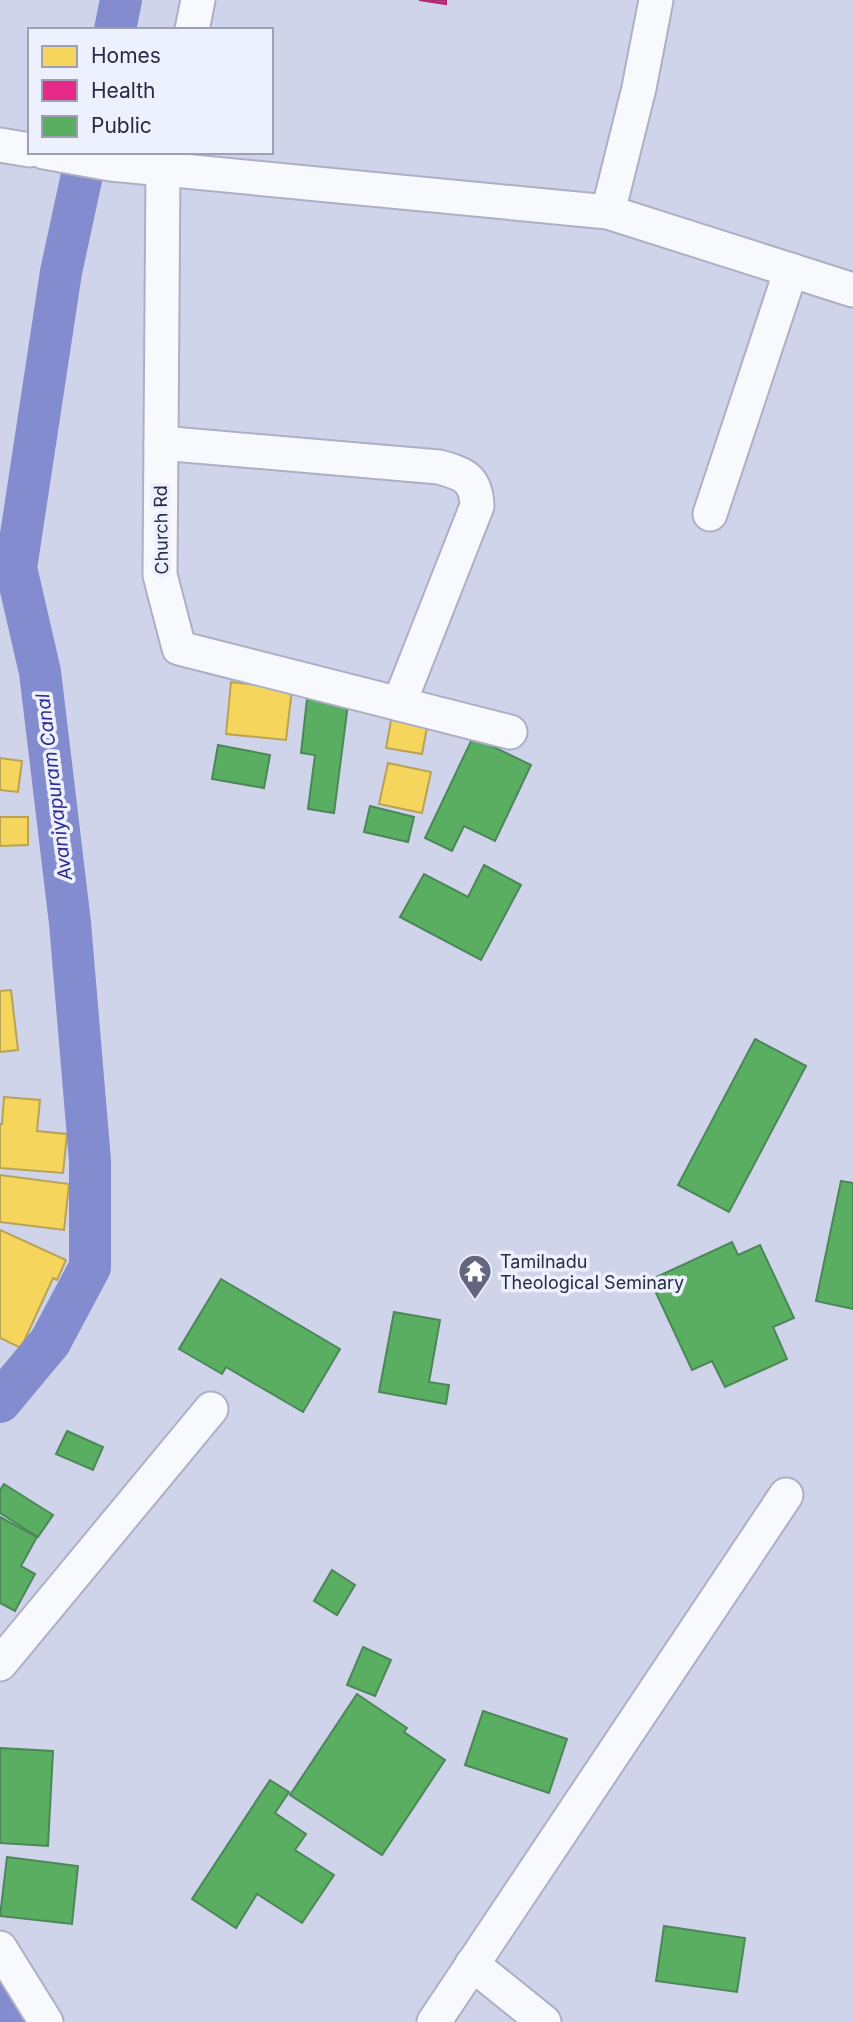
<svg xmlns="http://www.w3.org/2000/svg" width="853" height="2022" font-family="Inter,sans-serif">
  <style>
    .homes { fill: #f6d55c; stroke: #b8a255; stroke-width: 2 }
    .health { fill: #e7298a; stroke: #ad2a75; stroke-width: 2 }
    .public { fill: #5aae61; stroke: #4b8758; stroke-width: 2 }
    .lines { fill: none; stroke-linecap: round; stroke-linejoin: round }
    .canal { stroke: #838ccf; stroke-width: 42 }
    .street-casing { stroke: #acb0c5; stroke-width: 37 }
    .street { stroke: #f8f9fc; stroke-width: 33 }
    .labels { text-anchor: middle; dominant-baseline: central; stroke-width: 7; stroke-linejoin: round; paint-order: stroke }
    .street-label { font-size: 18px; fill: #272b44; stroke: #edf0fd }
    .poi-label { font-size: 18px; fill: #272b44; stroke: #edf0fd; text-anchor: start }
    .water-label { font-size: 19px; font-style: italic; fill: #2e2b93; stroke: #edf0fd }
  </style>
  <rect width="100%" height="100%" fill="#d0d4ea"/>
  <!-- homes -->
  <g class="homes">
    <path d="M231,682L292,689L286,740L226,734Z"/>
    <path d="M392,715L428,722L422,754L386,748Z"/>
    <path d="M0,758L22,761L18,792L0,790Z"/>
    <path d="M388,763L431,772L422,813L379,804Z"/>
    <path d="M0,817H28V845L0,846Z"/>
    <path d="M11,990L18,1050L0,1052V991Z"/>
    <path d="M4,1097L40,1100L37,1131L67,1134L63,1173L0,1168V1124H2Z"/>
    <path d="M0,1175L69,1184L64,1230L0,1222Z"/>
    <path d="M0,1230L66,1260L57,1280L53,1278L21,1348L0,1338Z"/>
  </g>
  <!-- health -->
  <path class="health" d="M419,0H446V4Z"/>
  <!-- public -->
  <g class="public">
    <path d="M307,699L348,704L334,813L308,809L315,755L301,753Z"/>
    <path d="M473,737L531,765L495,841L464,826L452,851L425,838Z"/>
    <path d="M218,745L270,755L264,788L212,779Z"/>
    <path d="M370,806L414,817L408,842L364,832Z"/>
    <path d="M484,865L521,885L481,960L400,917L424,874L468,897Z"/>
    <path d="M755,1039L806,1066L729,1212L678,1185Z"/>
    <path d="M841,1181L853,1183V1309L816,1301Z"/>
    <path d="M732,1242L738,1255L760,1245L794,1318L773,1327L787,1359L725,1387L712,1361L692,1370L650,1280Z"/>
    <path d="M221,1279L340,1349L303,1412L226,1367L222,1374L179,1349Z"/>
    <path d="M394,1312L440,1320L429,1382L449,1385L446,1404L379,1392Z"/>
    <path d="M67,1431L103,1447L93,1470L56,1454Z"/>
    <path d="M4,1484L53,1515L38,1537L0,1513V1490Z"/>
    <path d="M0,1517L37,1537L21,1566L35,1574L15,1611L0,1603Z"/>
    <path d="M332,1570L355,1585L337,1615L314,1601Z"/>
    <path d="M363,1647L391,1660L375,1696L347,1685Z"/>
    <path d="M357,1694L407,1728L404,1732L445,1760L382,1855L290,1795Z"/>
    <path d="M483,1711L567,1739L549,1793L465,1765Z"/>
    <path d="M0,1748L53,1751L48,1846L0,1843Z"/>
    <path d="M270,1780L289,1792L275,1813L306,1834L295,1850L334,1875L302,1923L257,1894L236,1928L192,1899Z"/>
    <path d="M7,1857L78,1866L72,1924L0,1916Z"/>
    <path d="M664,1926L745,1938L737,1992L656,1981Z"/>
  </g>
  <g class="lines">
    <!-- canal -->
    <g class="canal">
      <path d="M115,30L121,0"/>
      <path d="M0,1402L50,1342L90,1267V1161L70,923L40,672L16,568L61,272L87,152"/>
      <path d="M0,1993L21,2022"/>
    </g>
    <defs>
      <g id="street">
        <path d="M192,30L198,0"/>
        <path d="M0,145L30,150"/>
        <path d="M44,152L111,164L608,212L853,290"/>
        <path d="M167,152L163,169L160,575L179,648L510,732"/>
        <path d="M608,212L639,88L656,0"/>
        <path d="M161,443L439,467C464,474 476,478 477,506L399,704"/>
        <path d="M710,514L791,270"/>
        <path d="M0,1664L211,1409"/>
        <path d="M0,1948L46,2022"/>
        <path d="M472,1964L544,2022"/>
        <path d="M434,2022L786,1495"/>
      </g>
    </defs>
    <!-- street casing -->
    <use href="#street" class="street-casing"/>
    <!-- street -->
    <use href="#street" class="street"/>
  </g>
  <!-- icons -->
  <defs>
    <symbol id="temple-pin" viewBox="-11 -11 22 30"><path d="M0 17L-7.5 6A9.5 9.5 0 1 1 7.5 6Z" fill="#62667e" stroke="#edf0fd"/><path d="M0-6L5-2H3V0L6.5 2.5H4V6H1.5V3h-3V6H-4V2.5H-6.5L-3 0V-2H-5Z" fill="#fff"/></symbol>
  </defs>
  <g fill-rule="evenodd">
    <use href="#temple-pin" x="456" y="1252" width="38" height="52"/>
  </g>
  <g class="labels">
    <!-- street labels -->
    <g class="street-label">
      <text transform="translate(161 530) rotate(-91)">Church Rd</text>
    </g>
    <!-- poi labels -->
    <g class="poi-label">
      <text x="500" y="1261">Tamilnadu<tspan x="500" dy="21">Theological Seminary</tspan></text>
    </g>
    <!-- water labels -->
    <g class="water-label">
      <text transform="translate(54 787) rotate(-97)">Avaniyapuram Canal</text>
    </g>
  </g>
  <!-- legend -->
  <rect x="28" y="28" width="245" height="126" fill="#edf0fd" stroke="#9ea1b3" stroke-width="2"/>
  <rect x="42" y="46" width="35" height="21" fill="#f6d55c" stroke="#9ea1b3" stroke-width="2"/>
  <text x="91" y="63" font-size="21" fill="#272b44">Homes</text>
  <rect x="42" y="80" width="35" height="21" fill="#e7298a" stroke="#9ea1b3" stroke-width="2"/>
  <text x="91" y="98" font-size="21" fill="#272b44">Health</text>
  <rect x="42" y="116" width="35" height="21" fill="#5aae61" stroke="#9ea1b3" stroke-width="2"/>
  <text x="91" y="133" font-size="21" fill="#272b44">Public</text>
</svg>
